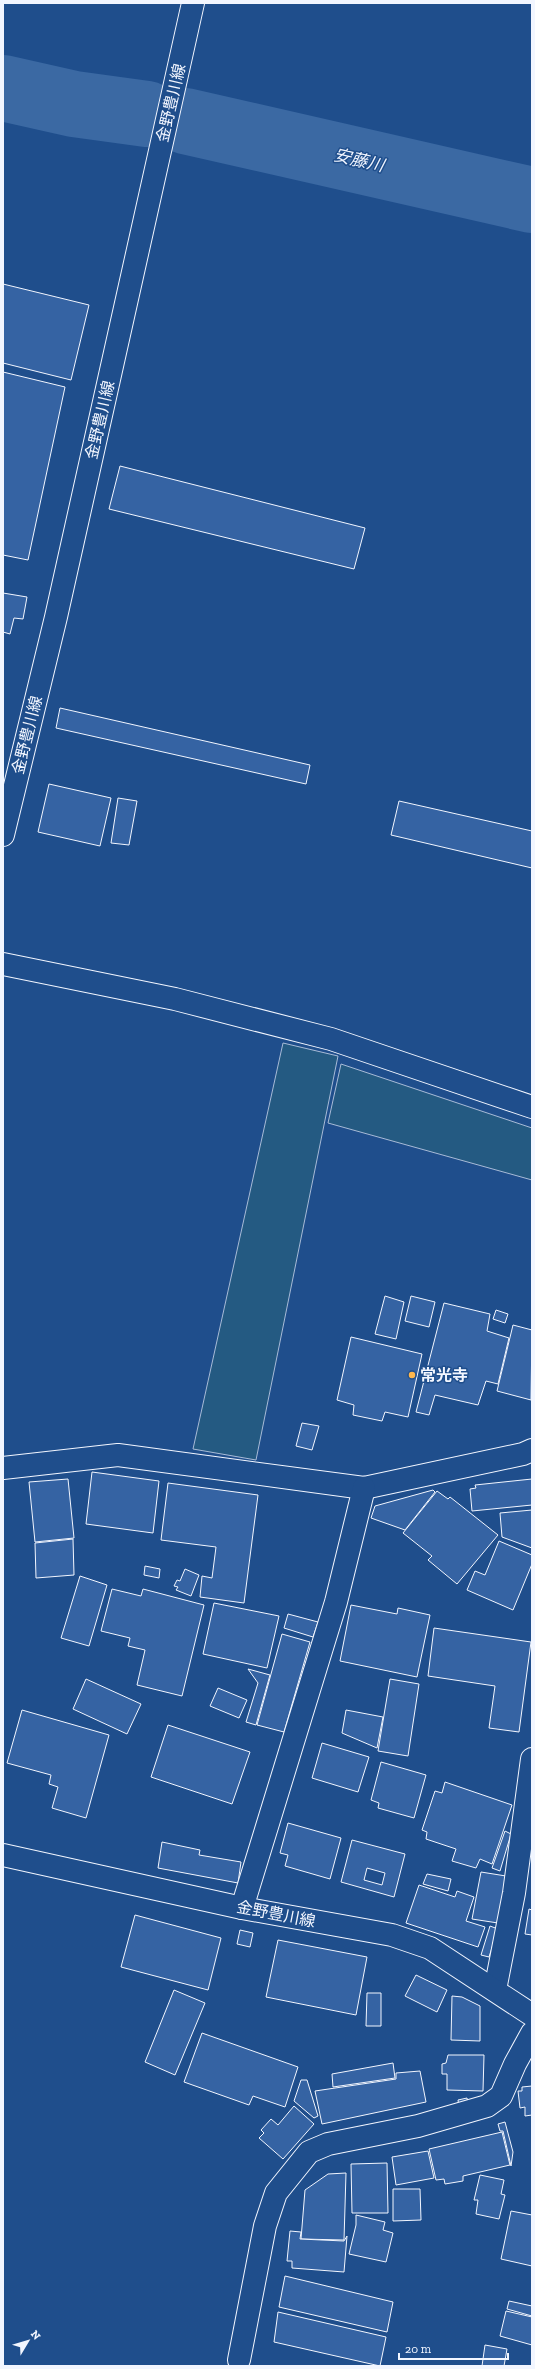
<svg xmlns="http://www.w3.org/2000/svg" width="535" height="2369" font-family="'Zilla Slab','Noto Sans JP',serif">
  <style>
    .green { fill: #245a82; stroke: #a8bbd7 }
    .lines { fill: none; stroke-linecap: round; stroke-linejoin: round }
    .river { stroke: #3b69a3; stroke-width: 66 }
    .building { fill: #3563a3; stroke: #f2f6ff; fill-rule: evenodd }
    .minor-casing { stroke: #f2f6ff; stroke-width: 24 }
    .major-casing { stroke: #f2f6ff; stroke-width: 24 }
    .minor { stroke: #1f4e8c; stroke-width: 22 }
    .major { stroke: #1f4e8c; stroke-width: 22 }
    .poi-dot { fill: #ffb74d; stroke: #1f4e8c; stroke-width: 1.5 }
    .labels { text-anchor: middle; dominant-baseline: central; stroke-width: 3; stroke-linejoin: round; paint-order: stroke }
    .street-label { font-size: 16px; fill: #f2f6ff; stroke: #1f4e8c }
    .poi-label { font-size: 16px; font-weight: bold; fill: #f2f6ff; stroke: #1f4e8c; text-anchor: start }
    .water-label { font-size: 17px; font-style: italic; fill: #f2f6ff; stroke: #1f4e8c }
  </style>
  <rect width="100%" height="100%" fill="#1f4e8c"/>
  <!-- green -->
  <g class="green">
    <path d="M283,1043L338,1056L256,1460L193,1449Z"/>
    <path d="M341,1064L532,1128V1180L328,1123Z"/>
  </g>
  <g class="lines">
    <!-- river -->
    <g class="river">
      <path d="M3,88L74,104L147,114"/>
      <path d="M185,121L532,200"/>
    </g>
  </g>
  <!-- building -->
  <g class="building">
    <path d="M3,284L89,305L71,380L3,363Z"/>
    <path d="M3,372L65,387L28,560L3,555Z"/>
    <path d="M120,466L365,528L354,569L109,509Z"/>
    <path d="M3,593L27,597L23,619L14,618L10,634L3,632Z"/>
    <path d="M60,708L310,765L306,784L56,728Z"/>
    <path d="M49,784L111,798L100,846L38,832Z"/>
    <path d="M118,798L137,801L129,845L111,843Z"/>
    <path d="M399,801L532,831V868L391,835Z"/>
    <path d="M385,1296L404,1302L396,1339L375,1334Z"/>
    <path d="M411,1296L435,1302L429,1327L405,1321Z"/>
    <path d="M444,1303L490,1314L487,1331L509,1338L498,1384L486,1381L478,1405L435,1395L429,1415L416,1412Z"/>
    <path d="M496,1310L508,1314L505,1323L493,1319Z"/>
    <path d="M513,1325L532,1330L531,1400L497,1391Z"/>
    <path d="M351,1337L422,1354L408,1417L385,1412L382,1421L353,1415L354,1405L337,1400Z"/>
    <path d="M302,1423L319,1426L312,1450L296,1446Z"/>
    <path d="M92,1472L159,1481L153,1533L86,1524Z"/>
    <path d="M68,1479L74,1538L35,1542L29,1482Z"/>
    <path d="M532,1479V1505L472,1511L470,1489L476,1488L475,1485Z"/>
    <path d="M168,1483L258,1495L244,1603L200,1597L202,1576L212,1578L216,1547L161,1540Z"/>
    <path d="M433,1490L435,1492L405,1530L371,1518L375,1506Z"/>
    <path d="M437,1491L448,1499L450,1497L498,1535L457,1584L428,1560L432,1556L403,1533Z"/>
    <path d="M532,1510V1548L502,1537L500,1513Z"/>
    <path d="M73,1539L74,1575L36,1578L35,1543Z"/>
    <path d="M499,1541L532,1555V1564L513,1610L467,1590L475,1571L485,1575Z"/>
    <path d="M145,1566L160,1569L159,1578L144,1575Z"/>
    <path d="M185,1569L199,1575L191,1596L176,1590L178,1587L174,1586L177,1580L180,1581Z"/>
    <path d="M80,1576L107,1585L89,1646L61,1638Z"/>
    <path d="M112,1589L141,1596L143,1589L204,1605L182,1696L137,1685L145,1650L128,1646L130,1638L101,1631Z"/>
    <path d="M214,1603L279,1616L267,1668L203,1654Z"/>
    <path d="M351,1605L397,1614L398,1608L430,1615L417,1677L340,1661Z"/>
    <path d="M288,1614L318,1622L313,1637L284,1628Z"/>
    <path d="M434,1628L531,1642L519,1732L489,1728L495,1686L428,1676Z"/>
    <path d="M282,1634L310,1642L284,1732L257,1725Z"/>
    <path d="M248,1669L270,1675L256,1725L246,1722L258,1683Z"/>
    <path d="M86,1679L141,1704L127,1734L73,1709Z"/>
    <path d="M390,1679L419,1684L408,1756L378,1751Z"/>
    <path d="M218,1688L247,1700L239,1718L210,1706Z"/>
    <path d="M22,1710L109,1735L86,1818L52,1808L58,1787L49,1784L51,1775L7,1763Z"/>
    <path d="M346,1710L383,1717L377,1748L342,1733Z"/>
    <path d="M168,1725L250,1752L232,1804L151,1777Z"/>
    <path d="M322,1743L369,1757L358,1792L312,1778Z"/>
    <path d="M381,1762L426,1775L414,1818L378,1808L379,1803L371,1800Z"/>
    <path d="M445,1782L512,1805L492,1864L480,1859L476,1868L452,1861L456,1849L426,1839L427,1832L422,1830L435,1791L442,1793Z"/>
    <path d="M288,1823L341,1838L330,1879L285,1866L288,1855L280,1853Z"/>
    <path d="M505,1831L511,1834L500,1871L492,1868Z"/>
    <path d="M352,1840L405,1854L394,1897L341,1882ZM367,1868L385,1873L382,1885L364,1880Z"/>
    <path d="M162,1842L200,1850L199,1855L241,1862L238,1883L158,1868Z"/>
    <path d="M481,1872L506,1876L498,1923L472,1919Z"/>
    <path d="M427,1874L451,1879L448,1891L423,1884Z"/>
    <path d="M419,1885L455,1897L457,1891L474,1897L466,1921L485,1927L478,1947L406,1923Z"/>
    <path d="M529,1909L532,1910V1935L525,1934Z"/>
    <path d="M135,1915L221,1938L208,1990L121,1967Z"/>
    <path d="M490,1926L498,1929L489,1957L481,1955Z"/>
    <path d="M240,1930L253,1933L250,1947L237,1944Z"/>
    <path d="M278,1940L367,1957L356,2015L266,1997Z"/>
    <path d="M416,1975L447,1990L437,2012L405,1996Z"/>
    <path d="M174,1990L205,2003L175,2075L145,2062Z"/>
    <path d="M367,1993H381V2026H366Z"/>
    <path d="M452,1996L462,1997L480,2006V2041L451,2040Z"/>
    <path d="M202,2033L298,2067L285,2107L253,2096L249,2105L184,2082Z"/>
    <path d="M448,2055H484L483,2091L447,2090V2074H442V2064L446,2063Z"/>
    <path d="M393,2063L395,2078L333,2087L332,2074Z"/>
    <path d="M420,2071L426,2102L322,2124L315,2091L396,2079V2073Z"/>
    <path d="M301,2080H307L318,2116L314,2118L294,2101Z"/>
    <path d="M532,2086V2115L525,2116V2107L520,2108L518,2091H522V2087Z"/>
    <path d="M467,2098L468,2104L459,2107L458,2100Z"/>
    <path d="M294,2106L314,2124L283,2159L259,2138L264,2133L261,2130L271,2119L278,2125Z"/>
    <path d="M505,2122L513,2152L511,2166L503,2131H500L498,2124Z"/>
    <path d="M502,2132L510,2165L463,2176V2181L445,2184L444,2179L436,2180L429,2149Z"/>
    <path d="M428,2151L434,2178L396,2185L392,2157Z"/>
    <path d="M387,2163L388,2213H352L351,2164Z"/>
    <path d="M346,2173L344,2240L301,2239L305,2190L328,2174Z"/>
    <path d="M480,2175L504,2180L501,2194L505,2195L499,2219L476,2214L478,2200H474Z"/>
    <path d="M393,2189H420L421,2220L393,2221Z"/>
    <path d="M511,2211L532,2215V2266L501,2259Z"/>
    <path d="M356,2215L385,2222L383,2230L393,2233L386,2262L349,2254L356,2225Z"/>
    <path d="M290,2231L301,2232L300,2239L344,2241L347,2236L344,2272L292,2268V2261H287Z"/>
    <path d="M285,2276L393,2302L387,2332L279,2307Z"/>
    <path d="M509,2301L532,2306V2316L507,2309Z"/>
    <path d="M506,2311L532,2317V2345L500,2336Z"/>
    <path d="M278,2312L386,2337L380,2366L274,2342Z"/>
    <path d="M485,2345L507,2349L504,2366H482Z"/>
  </g>
  <g class="lines">
    <defs>
      <g id="minor">
        <path d="M3,964L175,999L331,1039L532,1107"/>
        <path d="M3,1468L118,1455L364,1488L523,1454L532,1450"/>
        <path d="M242,1908L336,1602L364,1488"/>
        <path d="M495,1990L514,1893L532,1759"/>
        <path d="M239,2360L265,2226L276,2193L309,2152L328,2144L418,2126L487,2106L501,2096L515,2064L532,2033"/>
      </g>
      <g id="major">
        <path d="M3,835L56,617L193,3"/>
        <path d="M3,1855L242,1908L392,1935L430,1948L532,2015"/>
      </g>
    </defs>
    <!-- minor casing -->
    <use href="#minor" class="minor-casing"/>
    <!-- major casing -->
    <use href="#major" class="major-casing"/>
    <!-- minor -->
    <use href="#minor" class="minor"/>
    <!-- major -->
    <use href="#major" class="major"/>
  </g>
  <!-- markers -->
  <circle class="poi-dot" cx="412" cy="1375" r="4"/>
  <g class="labels">
    <!-- street labels -->
    <g class="street-label">
      <text transform="translate(171 103) rotate(-77)">金野豊川線</text>
      <text transform="translate(100 420) rotate(-77)">金野豊川線</text>
      <text transform="translate(27 735) rotate(-76)">金野豊川線</text>
      <text transform="translate(276 1914) rotate(11)">金野豊川線</text>
    </g>
    <!-- poi labels -->
    <g class="poi-label">
      <text x="420" y="1375">常光寺</text>
    </g>
    <!-- water labels -->
    <g class="water-label">
      <text transform="translate(359 160) rotate(13)">安藤川</text>
    </g>
  </g>
  <!-- border -->
  <rect width="535" height="2369" fill="none" stroke="#f2f6ff" stroke-width="8"/>
  <!-- north arrow -->
  <g transform="translate(28 2341) rotate(52)" stroke="#1f4e8c" stroke-width="3" paint-order="stroke">
  <path d="M0-3L7 15L0 10L-7 15Z" fill="#f2f6ff"/>
  <text y="-6" font-size="11" font-weight="bold" text-anchor="middle" fill="#f2f6ff">N</text>
  </g>
  <!-- scale -->
  <path d="M399 2353v6h109v-6" fill="none" stroke="#f2f6ff" stroke-width="2"/>
  <text x="405" y="2353" font-size="12" fill="#f2f6ff" stroke="#1f4e8c" stroke-width="3" paint-order="stroke">20 m</text>
</svg>
